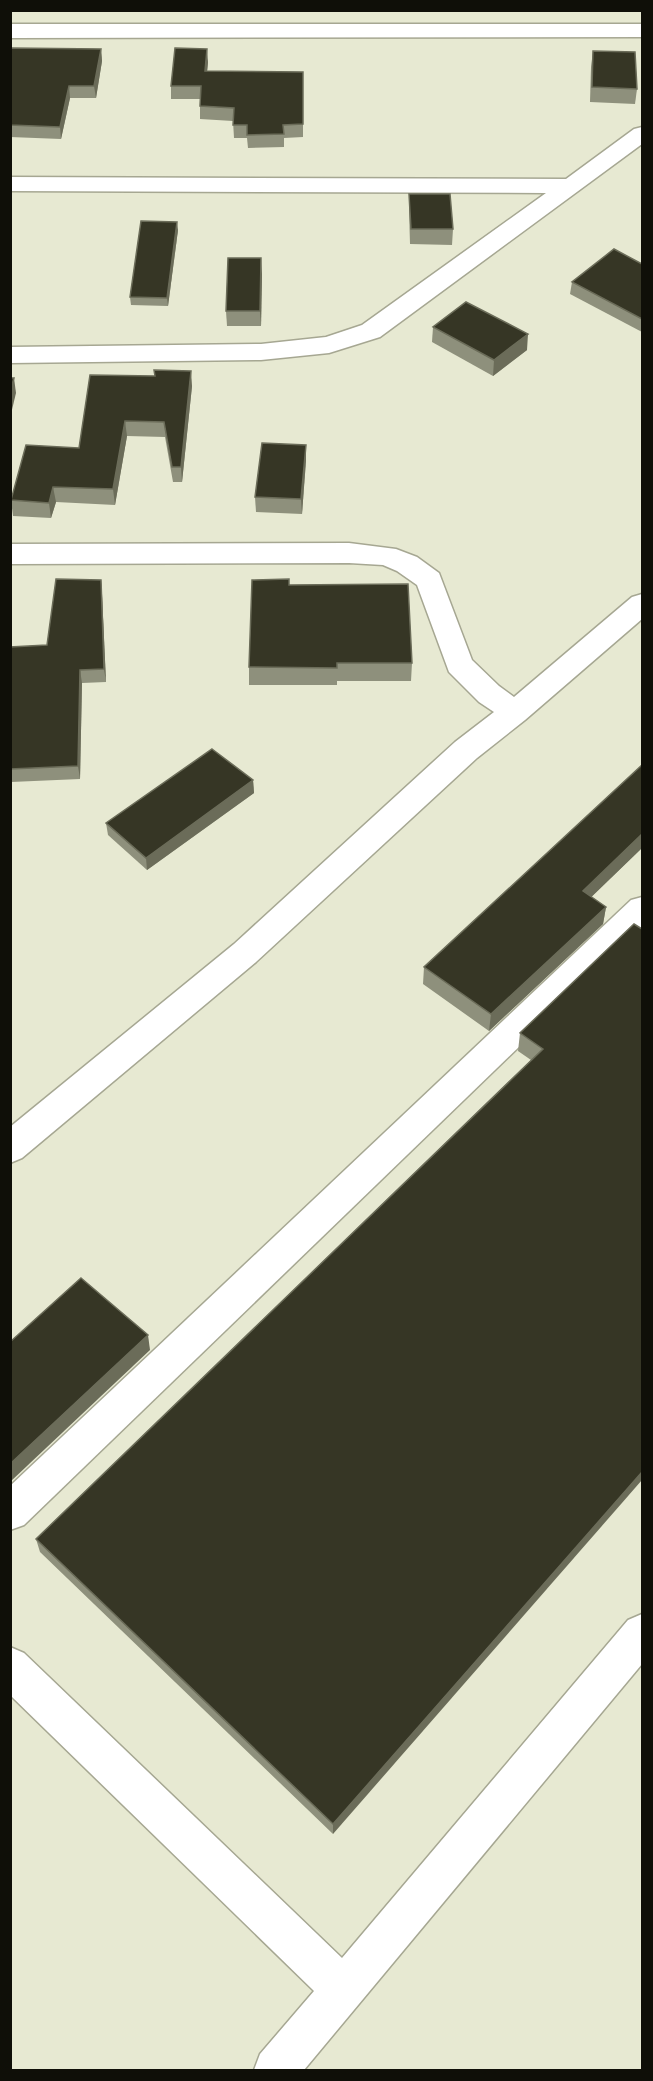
<svg xmlns="http://www.w3.org/2000/svg" width="653" height="2081" font-family="'IBM Plex Sans',sans-serif">
  <style>
    .lines { fill: none; stroke-linecap: round; stroke-linejoin: round }
    .minor-casing { stroke: #a6a792; stroke-width: 3 }
    .minor { fill: #fff; fill-rule: evenodd }
    .wall { fill: #8e907c }
    .shaded-wall { fill: #6b6c59 }
    .building { fill: #363625; stroke: #6b6c59; stroke-width: 1.5 }
  </style>
  <rect width="100%" height="100%" fill="#e7e9d2"/>
  <g class="lines">
    <defs>
      <g id="minor">
        <path d="M10,24H642V37L10,38Z"/>
        <path d="M642,127V144L380,337L329,353L261,360L10,363V347L261,344L326,337L362,325L546,193L10,191V177L566,179L634,129Z"/>
        <path d="M349,543L396,549L417,557L439,573L472,660L499,686L514,697L632,597L642,594V619L525,720L477,758L256,962L22,1158L10,1163V1127L234,944L455,742L494,712L479,702L449,672L417,585L397,571L383,565L349,563L10,564V544Z"/>
        <path d="M642,897V928L24,1525L10,1530V1486L631,900Z"/>
        <path d="M642,1614V1664L304,2070H254L260,2054L314,1991L10,1695V1647L24,1653L342,1958L628,1620Z"/>
      </g>
    </defs>
    <!-- minor casing -->
    <use href="#minor" class="minor-casing"/>
    <!-- minor -->
    <use href="#minor" class="minor"/>
  </g>
  <!-- wall -->
  <g class="wall">
    <path d="M10,48L101,49L102,61L96,98H70L61,139L10,137Z"/>
    <path d="M593,51L637,89L635,104L590,102L591,67Z"/>
    <path d="M208,62L207,71L303,72V137L284,138V147L248,148L247,138H234L233,121L200,119V99H171V86Z"/>
    <path d="M409,194L453,229L452,245L410,244L409,210Z"/>
    <path d="M178,230L168,306L131,305L130,297Z"/>
    <path d="M642,264V332L570,294L572,282Z"/>
    <path d="M262,274L261,326H227L226,311Z"/>
    <path d="M433,327L527,350L493,376L432,342Z"/>
    <path d="M154,370L192,386L182,482H173L165,437L127,436L115,505L56,502L51,518L13,516L11,500L79,448L155,376Z"/>
    <path d="M306,445V460L302,514L256,512L255,497Z"/>
    <path d="M101,580L102,594L106,682L82,683L80,779L11,782V784L10,647L47,645Z"/>
    <path d="M289,585L412,663L411,681H337V685H249V667Z"/>
    <path d="M253,780L254,793L147,870L108,835L106,823Z"/>
    <path d="M642,848L591,897L606,907L603,924L489,1031L423,984L424,967Z"/>
    <path d="M642,929L333,1834L40,1552L36,1539L531,1060L518,1051L520,1033Z"/>
  </g>
  <!-- shaded-wall -->
  <g class="shaded-wall">
    <path d="M101,49L102,61L96,98L94,86Z"/>
    <path d="M207,49L208,62L206,84L205,71Z"/>
    <path d="M69,86L70,98L61,139L60,127Z"/>
    <path d="M177,222L178,230L168,306L167,298Z"/>
    <path d="M261,258L262,274L261,326L260,311Z"/>
    <path d="M528,334L527,350L493,376L494,360Z"/>
    <path d="M191,371L192,386L182,482L181,467Z"/>
    <path d="M14,378L16,393L10,418V392Z"/>
    <path d="M125,421L127,436L115,505L113,489Z"/>
    <path d="M306,445V460L302,514L301,499Z"/>
    <path d="M53,487L56,502L51,518L49,503Z"/>
    <path d="M101,580L102,594L106,682L104,669Z"/>
    <path d="M80,670L82,683L80,779L78,766Z"/>
    <path d="M253,780L254,793L147,870L146,858Z"/>
    <path d="M642,834V848L580,908L583,891Z"/>
    <path d="M606,907L603,924L489,1031L491,1014Z"/>
    <path d="M148,1335L150,1350L10,1482V1464Z"/>
    <path d="M642,1472V1480L333,1834V1824Z"/>
  </g>
  <!-- building -->
  <g class="building">
    <path d="M10,48L101,49L94,86H69L60,127L10,125Z"/>
    <path d="M175,48L207,49L205,71L303,72V124L283,125L284,134L247,135V125H233L234,108L200,106L201,86H171Z"/>
    <path d="M593,51L635,52L637,89L592,87Z"/>
    <path d="M409,194H450L453,229H411Z"/>
    <path d="M141,221L177,222L167,298L130,297Z"/>
    <path d="M614,249L642,264V319L572,282Z"/>
    <path d="M228,258H261L260,311H226Z"/>
    <path d="M466,302L528,334L494,360L433,327Z"/>
    <path d="M154,370L191,371L181,467H172L164,422L125,421L113,489L53,487L49,503L11,500L26,445L79,448L90,375L155,376Z"/>
    <path d="M10,378H14L10,392Z"/>
    <path d="M262,443L306,445L301,499L255,497Z"/>
    <path d="M56,579L101,580L104,669L80,670L78,766L10,769V647L47,645Z"/>
    <path d="M289,579V585L408,584L412,663H337V668L249,667L252,580Z"/>
    <path d="M212,749L253,780L146,858L106,823Z"/>
    <path d="M642,765V834L583,891L606,907L491,1014L424,967Z"/>
    <path d="M634,924L642,929V1472L333,1824L36,1539L543,1049L520,1033Z"/>
    <path d="M81,1278L148,1335L10,1464V1342Z"/>
  </g>
  <!-- border -->
  <rect width="653" height="2081" fill="none" stroke="#0f0f08" stroke-width="24"/>
</svg>
